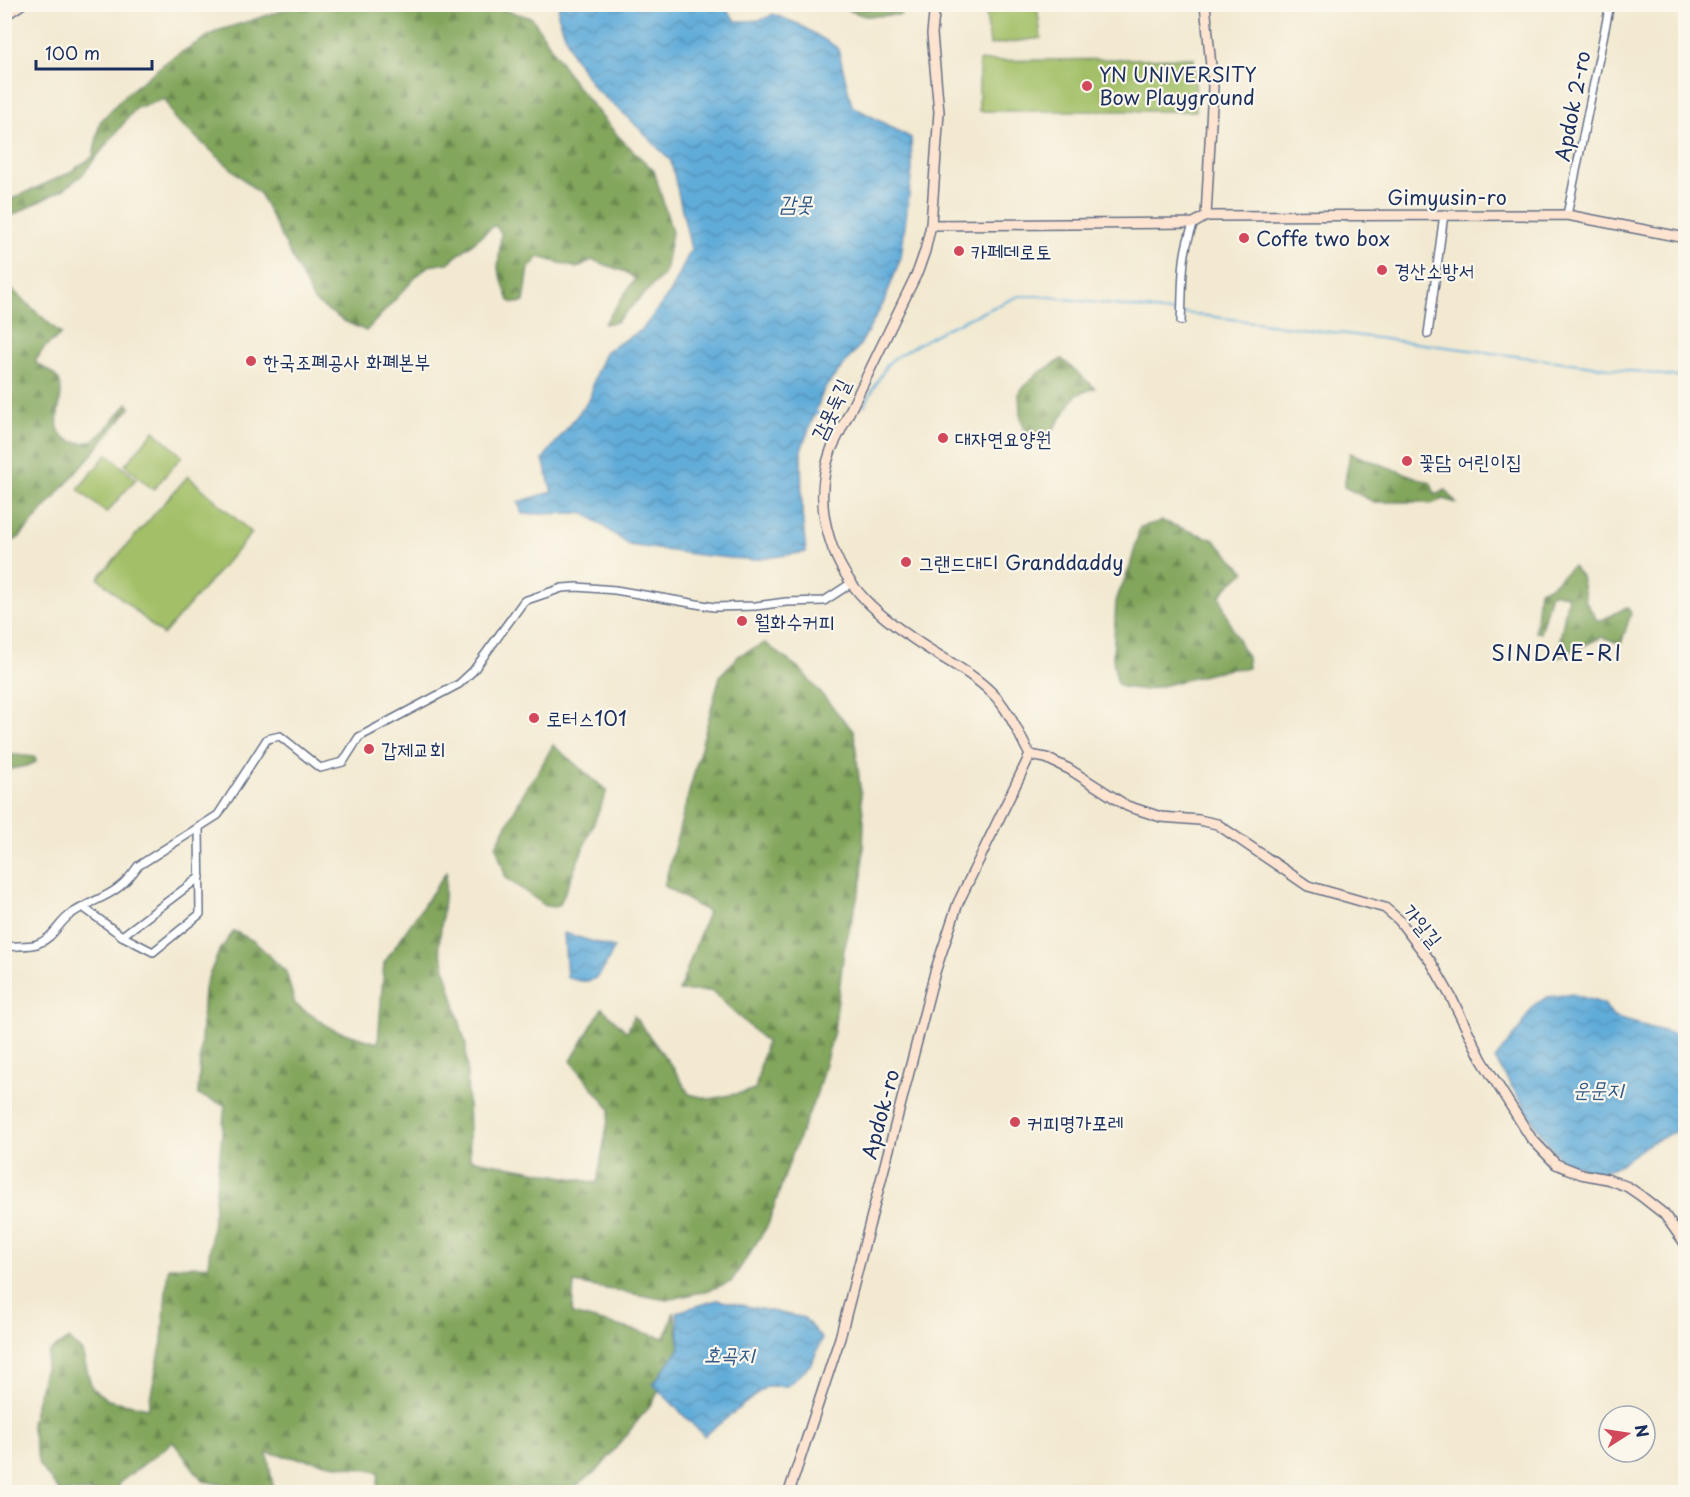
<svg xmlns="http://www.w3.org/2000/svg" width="1690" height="1497" font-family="'Playpen Sans','Poor Story',sans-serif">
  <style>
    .grass { fill: #a3c067; stroke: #5f7862; stroke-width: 1.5 }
    .forest { fill: url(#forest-firs); stroke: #4e6a5d; stroke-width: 1.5 }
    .water { fill: url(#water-waves); stroke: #3e6e9c; stroke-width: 1.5 }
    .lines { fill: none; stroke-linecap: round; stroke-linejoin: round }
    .stream { stroke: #61acd9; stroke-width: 2 }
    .street-casing { stroke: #667086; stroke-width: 10 }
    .secondary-casing { stroke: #667086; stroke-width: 12 }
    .street { stroke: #fff; stroke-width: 7 }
    .secondary { stroke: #fde4d1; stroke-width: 9 }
    .poi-dot { fill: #d1495b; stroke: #fbf7ec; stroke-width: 2 }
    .labels { text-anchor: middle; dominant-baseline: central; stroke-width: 4.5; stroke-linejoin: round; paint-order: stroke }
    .poi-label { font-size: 20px; fill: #1b2f5e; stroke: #fbf7ec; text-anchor: start }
    .street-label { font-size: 20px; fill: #1b2f5e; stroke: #fbf7ec }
    .water-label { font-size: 21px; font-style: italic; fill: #345b89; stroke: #fbf7ec }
    .quarter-label { font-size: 22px; letter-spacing: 1.5px; fill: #1b2f5e; stroke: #fbf7ec }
  </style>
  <defs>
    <pattern id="forest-firs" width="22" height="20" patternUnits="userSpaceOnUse" patternTransform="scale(1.5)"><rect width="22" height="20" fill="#82a65c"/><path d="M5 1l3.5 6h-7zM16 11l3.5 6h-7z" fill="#6a884f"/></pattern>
    <pattern id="water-waves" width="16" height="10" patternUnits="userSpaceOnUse" patternTransform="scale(1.5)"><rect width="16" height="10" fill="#61acd9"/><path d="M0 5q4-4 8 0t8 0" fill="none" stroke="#4f8cb3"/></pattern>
  </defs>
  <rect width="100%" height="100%" fill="#fbf7ec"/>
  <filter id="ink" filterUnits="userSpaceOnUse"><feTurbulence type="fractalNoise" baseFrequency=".0167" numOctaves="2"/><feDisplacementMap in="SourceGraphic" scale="12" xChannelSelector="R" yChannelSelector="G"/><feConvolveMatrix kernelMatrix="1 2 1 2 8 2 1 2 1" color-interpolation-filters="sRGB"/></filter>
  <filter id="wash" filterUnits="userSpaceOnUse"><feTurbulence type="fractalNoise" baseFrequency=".008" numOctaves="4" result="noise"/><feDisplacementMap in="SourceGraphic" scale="24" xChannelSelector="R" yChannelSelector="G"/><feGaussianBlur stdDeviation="1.35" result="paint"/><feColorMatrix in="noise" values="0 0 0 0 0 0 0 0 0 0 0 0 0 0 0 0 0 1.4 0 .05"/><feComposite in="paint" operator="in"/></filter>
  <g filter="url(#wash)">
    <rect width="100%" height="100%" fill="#f2e9d0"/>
    <!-- grass -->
    <g class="grass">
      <path d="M985,5H1037L1041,38L990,45Z"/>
      <path d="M1194,58L1196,111H979V61Z"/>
      <path d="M154,431L182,456L153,490L125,465Z"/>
      <path d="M107,454L136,479L106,513L78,489Z"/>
      <path d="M188,476L252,533L163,635L98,578Z"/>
    </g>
    <!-- forest -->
    <g class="forest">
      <path d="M429,5L440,13L493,7L532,18L574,83L618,136L654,171L672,232L665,273L616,322L604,324L635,279L626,272L592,260L577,268L539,257L529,268L524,302L515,303L509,301L498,269L501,233L495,225L448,263L428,266L416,277L366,331L344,321L314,301L260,194L174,118L165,99L136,108L82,175L64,189L5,219V202L67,174L93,157L100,122L124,96L170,59L217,31L300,5Z"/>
      <path d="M833,5L904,4V5L901,15L865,16Z"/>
      <path d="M9,287L61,334L43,349L35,362C42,367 53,372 58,379C70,398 40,434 75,442C79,443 88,443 93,441C101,437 120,411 128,403L130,408L93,453L20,537L5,546L4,290Z"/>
      <path d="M1062,359L1095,388L1076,395L1053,430L1027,439L1020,414L1019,392L1037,374Z"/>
      <path d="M1350,453L1431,483L1435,495L1446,490L1456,503L1444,499L1430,504L1420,502H1374L1344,487Z"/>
      <path d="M1162,521L1214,540L1245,572L1231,583L1220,596L1230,624L1247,657L1248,668L1229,669L1145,690L1122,687L1117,683L1113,658L1116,600L1130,567L1140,527Z"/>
      <path d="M1572,566L1581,576L1586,602L1598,622L1627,607L1631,613L1621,644L1602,637L1557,658L1568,595L1551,593L1540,633L1535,632L1539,590L1551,586Z"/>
      <path d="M765,643L800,669L854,732L864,823L862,880L844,950L834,1031L817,1093L790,1160L768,1225L731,1282L706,1291L667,1300L574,1283L572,1314L665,1338L674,1312L680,1348L654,1400L600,1468L568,1492H377L379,1472L267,1453L274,1492H241L236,1487L203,1481L173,1442L119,1483V1492H60L39,1465L31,1424L49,1352L69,1339L82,1352L92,1388L108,1400L148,1408L162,1342L168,1267L208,1266L225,1105L198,1095L204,988L219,951L234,931L254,941L286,972L295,1004L334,1030L378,1043L384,963L447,871L439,946L466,1045L470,1159L597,1183L610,1109L571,1061L602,1008L627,1032L634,1016L674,1069L689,1094L710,1099L755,1090L766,1042L712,991H679L708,912L664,886L720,676L739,655Z"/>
      <path d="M553,745L607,791L560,904L555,907L546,906L506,878L496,846L526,788L538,772Z"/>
      <path d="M5,754L35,757L36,762L27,766L5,770Z"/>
    </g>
    <!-- water -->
    <g class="water">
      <path d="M559,5H722L736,21C749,21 762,22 773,14L798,24L838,48L852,106L911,138L912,170L901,257L884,302L860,345L824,389L801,450L802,513L806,552L752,560L700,555L629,545L585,513L522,514L518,502L552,492L543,459L590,399L595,376L606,351L642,330L672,290L691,249L671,161L629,118L595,89L572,54L558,15Z"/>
      <path d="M564,933L614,948C602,973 598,989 567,977Z"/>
      <path d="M1572,994L1604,1004L1613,1017L1685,1037V1127L1650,1143L1614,1168L1602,1172L1585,1169L1561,1160L1543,1137L1495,1059L1518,1031L1534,1005L1548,997Z"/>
      <path d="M717,1300L804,1318L822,1339L812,1363L787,1386H767L704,1436L653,1384L680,1348L677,1312Z"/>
    </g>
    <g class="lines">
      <!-- stream -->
      <g class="stream">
        <path d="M1184,313L1686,378"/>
        <path d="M864,406L886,366L894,358L945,329L1019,296H1042L1178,313"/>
        <path d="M815,413L831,417"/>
      </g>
    </g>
  </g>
  <g filter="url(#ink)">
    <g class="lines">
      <defs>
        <g id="street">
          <path d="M1567,215L1610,4"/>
          <path d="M1181,321C1183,289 1180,254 1194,223"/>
          <path d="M1428,334L1444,214"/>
          <path d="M84,908L122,936L153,952L200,914L199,827"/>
          <path d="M122,936L200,877"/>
          <path d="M4,947C15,945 27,947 37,944C54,938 58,923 71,914C100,895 116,898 138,866L218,815L267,739L280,736L320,768L343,762L359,737L459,684L473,671L524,601L562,588L577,587L615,590L714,607L756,606L786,602L824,601L850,584"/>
        </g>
        <g id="secondary">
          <path d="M935,4L932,34L939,112L931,225L925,251L918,271L831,450C820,481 820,509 830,540C845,589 879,616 921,644C945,660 971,672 992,693C1009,709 1019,735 1030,755"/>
          <path d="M1205,4L1213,87L1206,216"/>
          <path d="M4,16L22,4"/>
          <path d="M1206,216L1567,215L1686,238"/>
          <path d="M931,225L1194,223L1206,216"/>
          <path d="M1030,755L1046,758L1069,769L1127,806L1161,817L1199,820L1217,824L1308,886L1385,908L1399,920L1431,962L1451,997L1482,1060L1531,1138L1556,1164L1581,1174L1607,1179L1628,1187L1641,1196L1664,1214L1686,1245"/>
          <path d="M789,1492L840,1338L935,972L958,903L1030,755"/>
        </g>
      </defs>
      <!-- street casing -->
      <use href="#street" class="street-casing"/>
      <!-- secondary casing -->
      <use href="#secondary" class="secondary-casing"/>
      <!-- street -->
      <use href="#street" class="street"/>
      <!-- secondary -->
      <use href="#secondary" class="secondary"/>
    </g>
  </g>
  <!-- markers -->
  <g class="poi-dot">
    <circle cx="1087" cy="86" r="6"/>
    <circle cx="1244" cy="238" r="6"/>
    <circle cx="959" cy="251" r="6"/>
    <circle cx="1382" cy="270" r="6"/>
    <circle cx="251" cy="361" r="6"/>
    <circle cx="943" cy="438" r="6"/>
    <circle cx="1407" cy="461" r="6"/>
    <circle cx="906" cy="562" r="6"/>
    <circle cx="742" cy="621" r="6"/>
    <circle cx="534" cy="718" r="6"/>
    <circle cx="369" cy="749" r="6"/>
    <circle cx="1015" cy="1122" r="6"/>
  </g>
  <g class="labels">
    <!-- poi labels -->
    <g class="poi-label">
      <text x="1099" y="74">YN UNIVERSITY<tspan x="1099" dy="23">Bow Playground</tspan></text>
      <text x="1256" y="238">Coffe two box</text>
      <text x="971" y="251">카페데로토</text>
      <text x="1394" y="270">경산소방서</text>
      <text x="263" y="361">한국조폐공사 화폐본부</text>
      <text x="955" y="438">대자연요양원</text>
      <text x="1419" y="461">꽃담 어린이집</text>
      <text x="918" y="562">그랜드대디 Granddaddy</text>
      <text x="754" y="621">월화수커피</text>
      <text x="546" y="718">로터스101</text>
      <text x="381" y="749">갑제교회</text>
      <text x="1027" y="1122">커피명가포레</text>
    </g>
    <!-- street labels -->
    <g class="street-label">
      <text transform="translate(1572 106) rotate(-79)">Apdok 2-ro</text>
      <text x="1447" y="197">Gimyusin-ro</text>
      <text transform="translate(830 409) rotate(-65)">감못둑길</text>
      <text transform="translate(1423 925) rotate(50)">가일길</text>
      <text transform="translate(880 1114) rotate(-75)">Apdok-ro</text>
    </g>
    <!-- water labels -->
    <g class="water-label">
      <text x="796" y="202">감못</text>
      <text x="1598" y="1088">운문지</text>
      <text x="729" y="1353">호곡지</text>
    </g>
    <!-- quarter labels -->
    <g class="quarter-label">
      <text x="1557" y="651">SINDAE-RI</text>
    </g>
  </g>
  <!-- margin -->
  <rect width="1690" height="1497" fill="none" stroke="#fbf7ec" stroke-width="24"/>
  <!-- north arrow -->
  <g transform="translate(1627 1434) rotate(78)"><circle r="28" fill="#fbf7ec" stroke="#a1a7b3" stroke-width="1.5"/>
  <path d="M0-4.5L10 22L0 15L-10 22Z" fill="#d1495b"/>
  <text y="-9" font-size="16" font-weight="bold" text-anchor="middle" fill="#1b2f5e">N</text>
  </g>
  <!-- scale -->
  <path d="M36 60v9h116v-9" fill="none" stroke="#1b2f5e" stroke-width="3"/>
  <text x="45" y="60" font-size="18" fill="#1b2f5e" stroke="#fbf7ec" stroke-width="4.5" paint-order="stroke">100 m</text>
</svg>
